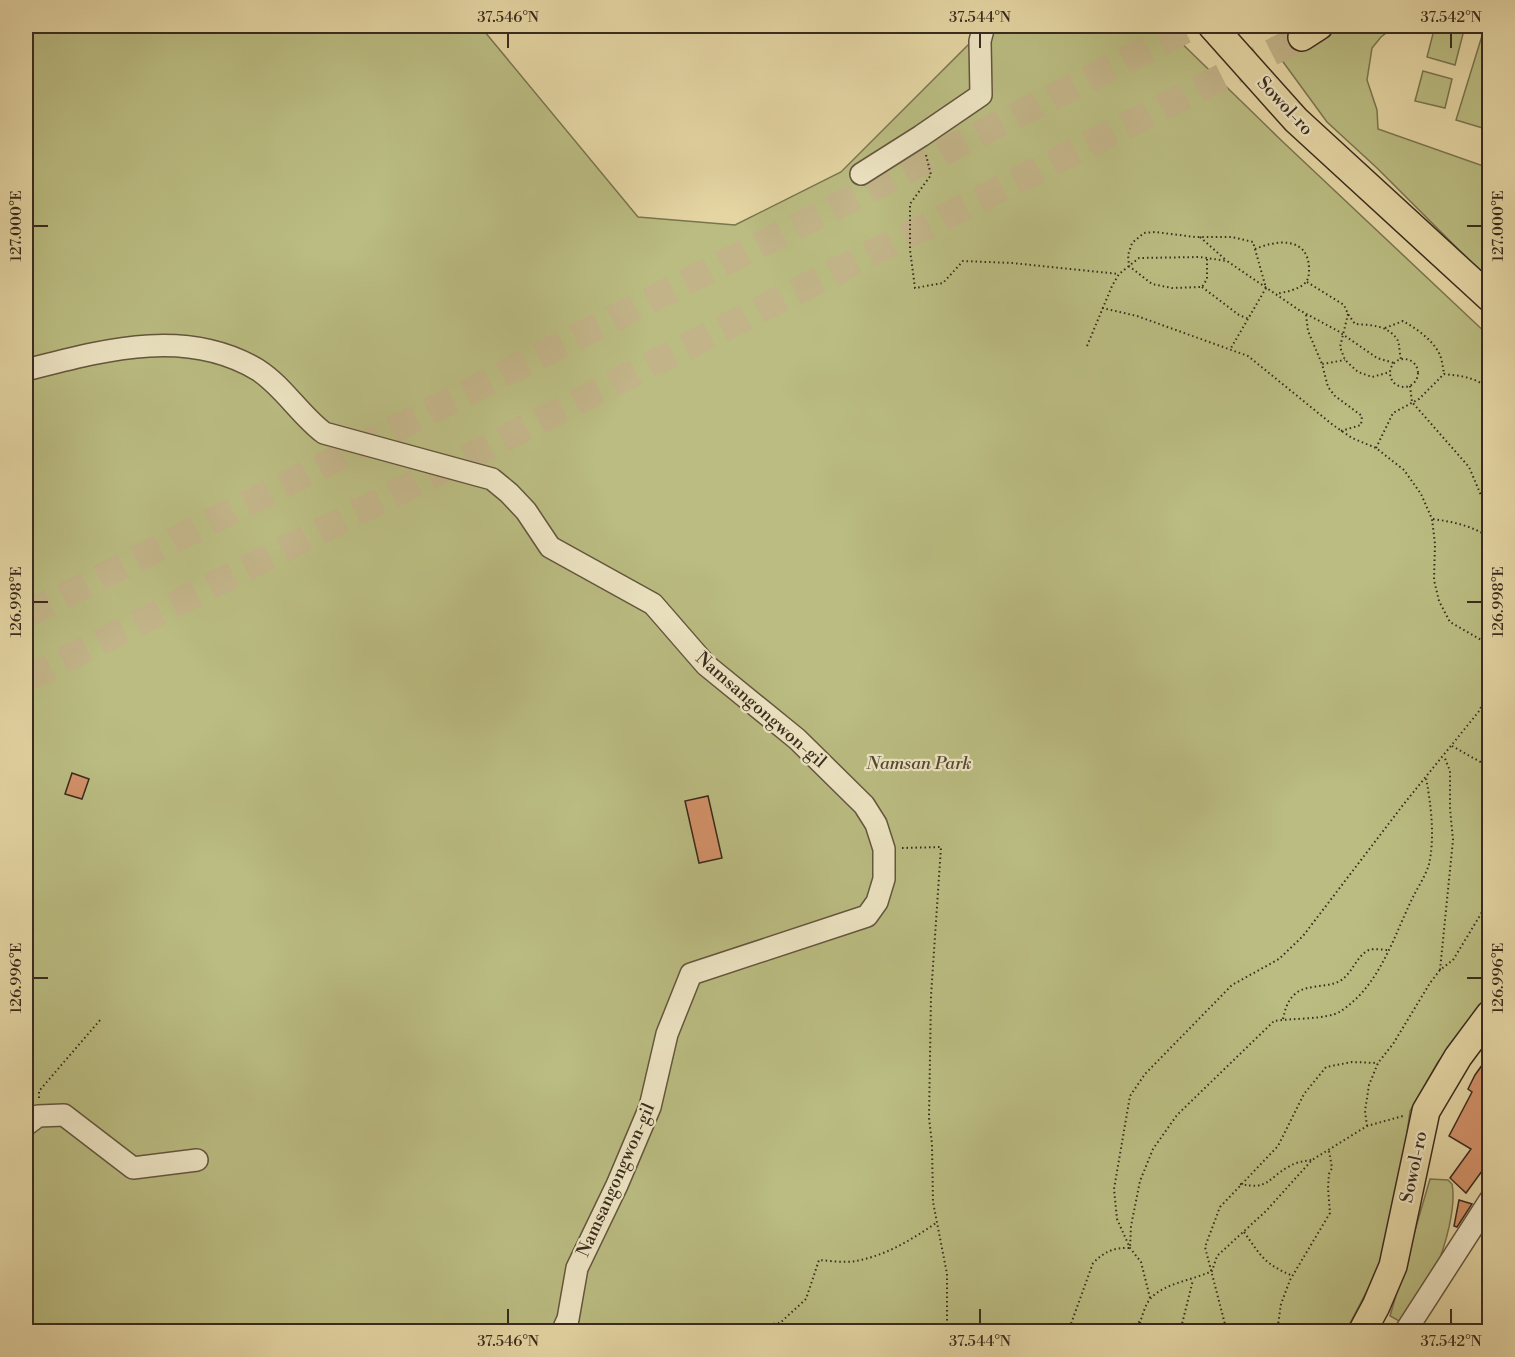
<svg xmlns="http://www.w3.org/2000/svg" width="1515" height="1357" font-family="'Libre Bodoni',serif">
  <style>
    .green { fill: #babc81; stroke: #7a744f; stroke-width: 1.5 }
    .building { fill: #d39168; stroke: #392b1d; stroke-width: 1.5 }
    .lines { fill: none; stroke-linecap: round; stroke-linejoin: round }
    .major-tunnel { stroke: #c2b388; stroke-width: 27; stroke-dasharray: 27 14; stroke-linecap: butt }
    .minor-casing { stroke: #64563e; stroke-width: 24 }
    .major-casing { stroke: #392b1d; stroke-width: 30 }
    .path { stroke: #392b1d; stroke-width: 2; stroke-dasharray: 1.5 3; stroke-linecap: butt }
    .minor { stroke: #ede4c3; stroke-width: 21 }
    .major { stroke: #e4d5a3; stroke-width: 27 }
    .ticks { fill: none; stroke: #392b1d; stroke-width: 2 }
    .labels { text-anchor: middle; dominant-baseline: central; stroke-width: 4.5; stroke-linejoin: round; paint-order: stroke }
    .street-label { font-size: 18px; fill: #392b1d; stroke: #ede4c3 }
    .park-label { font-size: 18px; font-style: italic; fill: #534831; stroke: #ede4c3 }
    .neatline { fill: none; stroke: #392b1d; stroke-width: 2 }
    .ticks-label { font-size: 15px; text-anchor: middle; fill: #392b1d }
  </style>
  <rect width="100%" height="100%" fill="#e4d5a3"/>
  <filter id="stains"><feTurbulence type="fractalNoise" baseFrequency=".00333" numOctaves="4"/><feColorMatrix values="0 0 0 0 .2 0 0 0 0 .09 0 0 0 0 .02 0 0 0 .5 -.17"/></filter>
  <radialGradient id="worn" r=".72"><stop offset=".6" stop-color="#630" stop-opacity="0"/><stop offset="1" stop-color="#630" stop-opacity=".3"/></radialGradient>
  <!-- green -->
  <g class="green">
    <path d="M26,26H480L638,217L735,225L841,172L987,26H1164L1283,142L1489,336V997L1438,1062L1410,1111L1401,1178L1381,1264L1346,1331H26Z"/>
    <path d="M1329,26H1395L1381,37L1372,48L1367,80L1377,110L1378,129L1489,168V280L1377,168L1327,122L1278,55Z"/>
    <path d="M1435,26H1465L1455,65L1427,57Z"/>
    <path d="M1485,26H1490L1489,130L1456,120Z"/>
    <path d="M1423,71L1452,79L1445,108L1415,101Z"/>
    <path d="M1430,1179L1448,1180L1452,1184C1459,1217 1430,1304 1399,1321L1390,1316Z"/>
  </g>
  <!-- building -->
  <g class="building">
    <path d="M72,773L89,779L82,799L65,794Z"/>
    <path d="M708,796L722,858L699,863L685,801Z"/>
    <path d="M1490,1054V1160L1466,1193L1450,1178L1471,1149L1449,1136L1472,1092L1468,1089L1475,1075Z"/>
    <path d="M1459,1200L1472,1204L1457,1227L1454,1226Z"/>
  </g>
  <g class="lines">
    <!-- major-tunnel -->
    <g class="major-tunnel">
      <path d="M26,615L1193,26"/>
      <path d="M26,679L1302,37"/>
    </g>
    <defs>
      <g id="minor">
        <path d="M861,174L921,136L981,95L980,41L984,26"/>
        <path d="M26,370C101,351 185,326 258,370C283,386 300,415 324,433L492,479L509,493L526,511L550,547L653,604L706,665L797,739L864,805L876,824L884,849V879L877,902L867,916L691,974L667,1034L650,1107L617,1185L577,1268L568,1319L562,1332"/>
        <path d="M26,1125L38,1116L64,1115L133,1168L197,1160"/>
        <path d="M1405,1332L1490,1200"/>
      </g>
      <g id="major">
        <path d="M1212,26L1296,120L1490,298"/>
        <path d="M1302,37L1319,26"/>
        <path d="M1362,1332L1376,1306L1393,1266L1426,1111L1458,1057L1490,1014"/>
      </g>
    </defs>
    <!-- minor casing -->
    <use href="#minor" class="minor-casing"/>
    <!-- major casing -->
    <use href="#major" class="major-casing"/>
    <!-- path -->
    <g class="path">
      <path d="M926,155L931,175L910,204V250L915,288L943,283L963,261L1012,263L1119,274"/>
      <path d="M1200,237L1227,261"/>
      <path d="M1255,249C1276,240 1308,236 1309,268C1309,273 1309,278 1306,282C1299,290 1285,292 1276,294"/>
      <path d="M1207,259V279L1202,287L1172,288L1152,284L1129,266L1128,255L1132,243L1144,233L1155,232L1195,237H1232L1253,242L1266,288L1231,348"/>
      <path d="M1307,282L1344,305L1348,314L1355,324C1371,325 1387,325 1397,339C1400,344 1399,353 1401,359"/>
      <path d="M1202,287L1239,315L1249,319"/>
      <path d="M1102,308L1137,316L1248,356L1333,425L1352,438L1376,448L1404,470L1421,494L1432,519L1435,544L1434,580L1439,601L1450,622L1490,645"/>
      <path d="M1348,314L1340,347L1345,360L1358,372L1372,377L1390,372"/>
      <path d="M1306,315L1308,331L1322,364"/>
      <path d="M1385,328L1403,321C1417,329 1433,340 1440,355C1442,360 1443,368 1444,374"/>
      <path d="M1087,346L1112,286L1119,274L1139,258L1200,257L1227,261L1299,310L1338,331L1377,358L1394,363"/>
      <circle cx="1404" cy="373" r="14"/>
      <path d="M1410,386L1412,402L1469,467L1483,500L1490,525"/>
      <path d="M1341,431L1361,425L1362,416L1335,396L1328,387L1322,364L1345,360"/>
      <path d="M1376,448L1393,413L1419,399L1444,374C1461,376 1478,377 1490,391"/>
      <path d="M1433,519C1454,522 1473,526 1490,538"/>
      <path d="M1452,746L1484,764L1490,756"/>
      <path d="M902,848L941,847L931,996L929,1118L932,1144L933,1202L947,1274V1332"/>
      <path d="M1440,970L1453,840L1450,809V771L1444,756"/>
      <path d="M1283,1019C1285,1010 1287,1001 1295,994C1306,984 1327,988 1340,981C1353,973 1356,956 1369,950C1374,948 1383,950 1388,950"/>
      <path d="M39,1098V1091L101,1019"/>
      <path d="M1367,1126L1365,1111L1369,1085L1378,1063L1393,1044L1430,983L1440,970L1453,960L1490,899"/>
      <path d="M1240,1184C1269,1190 1267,1179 1288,1167C1296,1162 1304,1161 1312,1160"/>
      <path d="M1244,1232C1261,1256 1264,1264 1293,1276"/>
      <path d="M1150,1298L1141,1262L1130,1248L1117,1219L1114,1189L1130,1096L1145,1074L1232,985L1279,959L1303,936L1403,805L1480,710L1490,678"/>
      <path d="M655,1332L652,1329L725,1330L780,1323L806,1299L819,1260C831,1261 845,1263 856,1261C887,1255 911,1240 936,1223"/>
      <path d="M1068,1332L1093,1263C1104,1252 1114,1247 1130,1248L1131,1226L1140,1181L1153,1149L1177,1115L1274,1021C1291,1018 1328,1020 1341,1011C1380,985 1393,938 1413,897C1418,887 1426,875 1429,864C1435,838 1431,804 1426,778"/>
      <path d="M1118,1332L1141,1321"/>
      <path d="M1137,1332C1141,1322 1144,1304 1152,1297C1166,1283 1193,1280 1212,1271L1217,1256L1266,1211L1312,1160L1367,1126L1403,1116"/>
      <path d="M1180,1332L1193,1280"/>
      <path d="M1227,1332L1205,1247L1220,1207L1278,1146L1304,1094L1326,1067L1352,1062L1378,1063"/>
      <path d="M1277,1332L1281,1304L1290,1280L1330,1213L1328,1188L1329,1174L1332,1168L1329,1151"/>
    </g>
    <!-- minor -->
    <use href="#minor" class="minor"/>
    <!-- major -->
    <use href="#major" class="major"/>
  </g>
  <!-- ticks -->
  <path class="ticks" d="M508,33V48M980,33V48M1451,33V48M33,226H48M1467,226H1482M33,602H48M1467,602H1482M33,978H48M1467,978H1482M508,1309V1324M980,1309V1324M1451,1309V1324"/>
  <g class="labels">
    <!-- street labels -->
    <g class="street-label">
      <text transform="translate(1285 106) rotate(47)">Sowol-ro</text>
      <text transform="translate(761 710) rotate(41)">Namsangongwon-gil</text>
      <text transform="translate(1414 1167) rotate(-78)">Sowol-ro</text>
      <text transform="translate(616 1180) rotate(-66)">Namsangongwon-gil</text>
    </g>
    <!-- park labels -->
    <g class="park-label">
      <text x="919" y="763">Namsan Park</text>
    </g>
  </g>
  <!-- margin -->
  <rect width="1515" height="1357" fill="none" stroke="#e4d5a3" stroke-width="66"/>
  <rect x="33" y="33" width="1449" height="1291" class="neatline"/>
  <g class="ticks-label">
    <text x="508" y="22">37.546°N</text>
    <text x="980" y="22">37.544°N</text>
    <text x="1451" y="22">37.542°N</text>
    <text transform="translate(1498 226) rotate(-90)" y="5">127.000°E</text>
    <text transform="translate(16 226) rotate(-90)" y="5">127.000°E</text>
    <text transform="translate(1498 602) rotate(-90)" y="5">126.998°E</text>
    <text transform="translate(16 602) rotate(-90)" y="5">126.998°E</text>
    <text transform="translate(1498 978) rotate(-90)" y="5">126.996°E</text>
    <text transform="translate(16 978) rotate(-90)" y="5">126.996°E</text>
    <text x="508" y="1346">37.546°N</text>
    <text x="980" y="1346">37.544°N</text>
    <text x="1451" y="1346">37.542°N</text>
  </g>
  <rect width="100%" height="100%" filter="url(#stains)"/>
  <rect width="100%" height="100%" fill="url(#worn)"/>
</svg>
